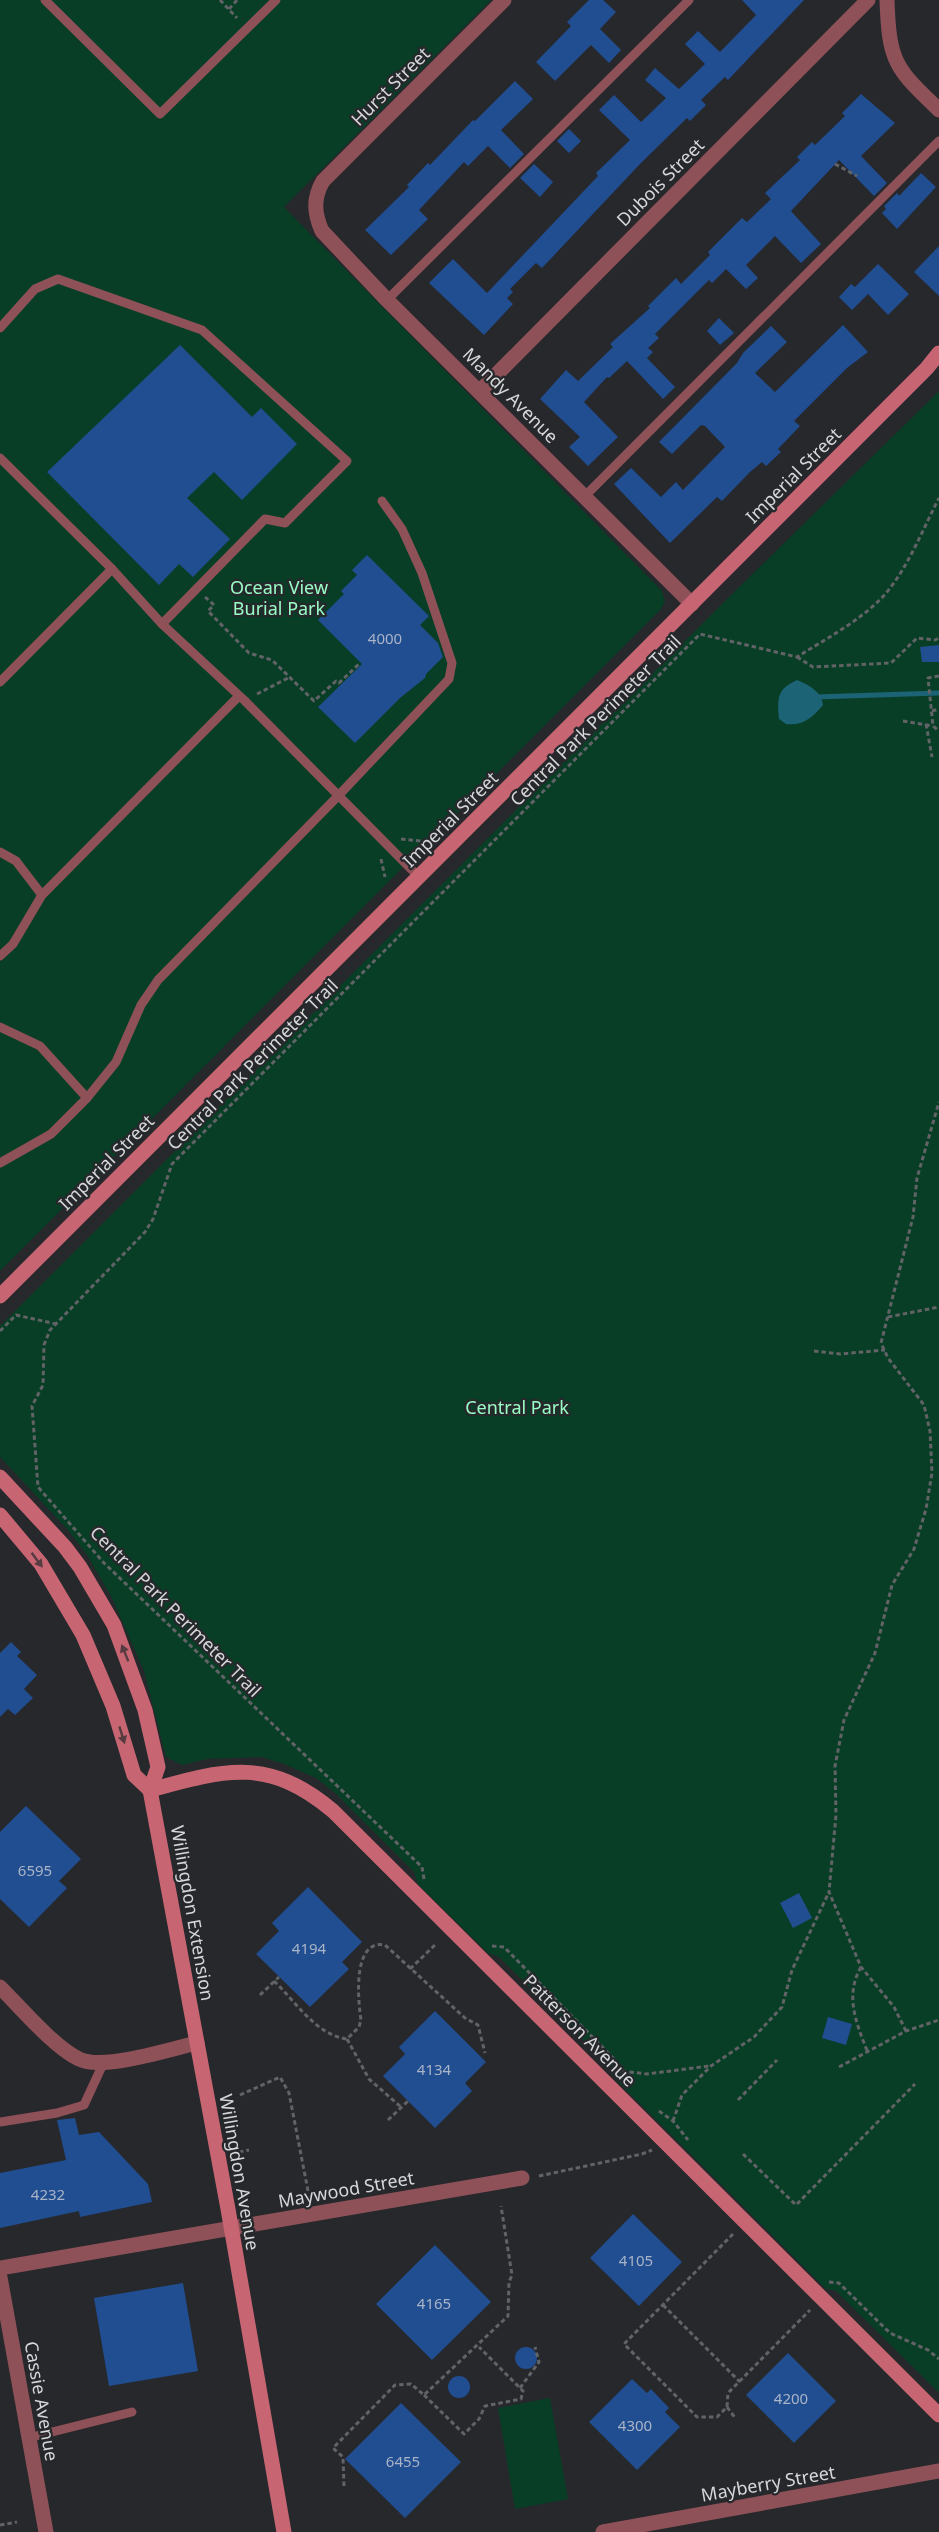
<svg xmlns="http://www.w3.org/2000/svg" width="939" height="2532" font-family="'Noto Sans',sans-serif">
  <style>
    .green { fill: #083e26 }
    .water { fill: #1d6376 }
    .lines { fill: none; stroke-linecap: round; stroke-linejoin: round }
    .stream { stroke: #1d6376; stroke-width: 5 }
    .building { fill: #214d91 }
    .path { stroke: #616366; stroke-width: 3; stroke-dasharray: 4.5 3; stroke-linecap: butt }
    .lane { stroke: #8e5158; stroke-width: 9 }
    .street { stroke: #8e5158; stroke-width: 15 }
    .secondary { stroke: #c76672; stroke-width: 15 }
    .oneway { fill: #563b41 }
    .labels { text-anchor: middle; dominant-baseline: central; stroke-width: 4.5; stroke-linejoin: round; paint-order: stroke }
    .number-label { font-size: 15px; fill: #a9b4c7 }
    .street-label { font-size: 18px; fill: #d6d7d9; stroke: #26282c }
    .park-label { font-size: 18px; fill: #98fcc5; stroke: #26282c }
  </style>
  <rect width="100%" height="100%" fill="#26282c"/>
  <!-- green -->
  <g class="green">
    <path d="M0,0H491L284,207L662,591L665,601L661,609L0,1271Z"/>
    <path d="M939,391V2393L836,2291L826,2289L616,2080L612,2069L499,1957L488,1953L418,1884L414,1872L334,1792L316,1778L284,1764L261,1757L207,1759L182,1765L166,1757L144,1671L112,1598L87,1555L68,1530L0,1457V1326L719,607Z"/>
    <path d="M550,2398L568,2499L515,2509L498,2408Z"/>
  </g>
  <!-- water -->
  <path class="water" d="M797,680C809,685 821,691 823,705C812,718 803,726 786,724L779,719C777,698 777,689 797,680Z"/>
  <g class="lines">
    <!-- stream -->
    <path class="stream" d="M815,697L939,693"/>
  </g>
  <!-- building -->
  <g class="building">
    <path d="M589,0H603L616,12L600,29L621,50L609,63L591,45L555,81L536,62L571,26L567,22Z"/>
    <path d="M742,0H804L728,80L725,77L701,100L706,105L690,121L687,118L640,164L542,268L536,263L510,289L513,292L507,298L513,304L484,335L429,283L453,259L487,293L598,176L596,173L630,140L599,110L614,95L641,122L666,98L645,80L655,68L679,89L705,64L685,44L698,31L720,52L756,15Z"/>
    <path d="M515,81L533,99L501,130L524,154L510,168L488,146L468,166L464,162L419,210L428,219L391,255L365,230L409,187L407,185L428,163L430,165L473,120L475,121Z"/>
    <path d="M861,94L895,123L861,156L887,183L874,196L839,160L791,211L821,244L801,263L775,236L746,265L758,278L746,289L726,269L712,283L709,280L655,334L659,338L648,348L653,352L647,358L675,387L663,399L627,361L609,378L607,377L584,402L618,437L588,466L569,447L580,437L540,399L566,370L578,381L613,347L610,344L650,308L648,306L676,278L681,284L710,255L708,252L742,218L747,222L771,199L765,193L800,160L797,157L812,142L815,145L845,116L842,113Z"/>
    <path d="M569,129L581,141L569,153L557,141Z"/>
    <path d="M534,164L553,182L540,197L520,178Z"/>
    <path d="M921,173L936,187L897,229L882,213L886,209L884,206L897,193L899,196Z"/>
    <path d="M939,246V296L914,272Z"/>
    <path d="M878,264L909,294L888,315L868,294L852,310L839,297L851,284L855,287Z"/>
    <path d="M719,318L734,333L720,345L707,331Z"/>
    <path d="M843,325L868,352L847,368L794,421L800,426L778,449L781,452L766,466L762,462L750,472L722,501L717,497L670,543L614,484L631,468L661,497L676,482L683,490L725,447L705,426L701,425L672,454L659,442L737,363L743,353L771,326L787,342L755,373L775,392Z"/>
    <path d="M180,345L252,417L261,408L297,444L242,500L214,472L187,498L230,539L193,577L179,564L159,585L47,472Z"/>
    <path d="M367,555L429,616L420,625L438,643L443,657L426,674L425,678L400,698L355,743L318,707L362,664L318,620L344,594L341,591L357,575L352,570Z"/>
    <path d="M939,645V662H922L920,647Z"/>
    <path d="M11,1642L21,1652L17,1656L37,1675L24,1689L33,1698L15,1715L8,1709L0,1717V1653Z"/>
    <path d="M26,1806L81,1859L59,1881L67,1888L29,1927L0,1899V1832Z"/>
    <path d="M308,1887L362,1942L342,1962L349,1969L310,2007L256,1954L279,1931L272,1923Z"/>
    <path d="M799,1893L812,1918L793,1928L780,1903Z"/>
    <path d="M435,2011L486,2062L465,2083L472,2091L435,2128L383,2076L405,2054L399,2047Z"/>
    <path d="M828,2017L852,2024L846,2045L822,2038Z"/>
    <path d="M75,2118L79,2135L99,2132L148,2184L152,2202L80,2217L79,2211L0,2228V2173L66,2160L57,2120Z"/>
    <path d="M633,2214L682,2262L639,2306L590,2258Z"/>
    <path d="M435,2245L491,2302L432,2360L376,2304Z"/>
    <path d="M183,2283L198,2371L109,2386L94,2298Z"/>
    <circle cx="526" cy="2358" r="11"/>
    <path d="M788,2353L836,2401L794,2443L746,2395Z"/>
    <circle cx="459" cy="2387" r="11"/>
    <path d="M632,2379L647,2393L651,2389L669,2408L665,2412L680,2427L637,2470L589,2422Z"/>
    <path d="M401,2403L461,2462L405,2518L345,2459Z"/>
  </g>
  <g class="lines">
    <!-- path -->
    <g class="path">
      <path d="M220,0L237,18"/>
      <path d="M229,9L237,0"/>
      <path d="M835,164L857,176"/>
      <path d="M205,597L214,605L208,611L249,653L272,660L314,701L336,681L339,683L359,664"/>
      <path d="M797,657L813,667L891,663L917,638L935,640L939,638"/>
      <path d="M939,676L928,678L933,726L939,731"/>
      <path d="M257,694L290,677"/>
      <path d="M932,711L939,709"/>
      <path d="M903,721L933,726"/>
      <path d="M926,724L932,757"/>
      <path d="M401,839L421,841"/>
      <path d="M381,859L385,877"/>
      <path d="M888,1317L939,1307"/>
      <path d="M0,1331L16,1315L56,1324"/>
      <path d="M814,1351L840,1354L885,1350"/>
      <path d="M424,1879L422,1867L104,1563L38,1487L32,1406L43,1385L44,1345L50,1330L145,1232L153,1219L172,1164L700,634L797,657C827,638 864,619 887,592C909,565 923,529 939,498"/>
      <path d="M492,1946L504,1947L616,2061L623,2075"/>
      <path d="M861,1967C844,1996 857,2025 868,2053"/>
      <path d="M410,1969L436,1944"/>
      <path d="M274,1981C296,2002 316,2035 347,2039L359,2027L361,2020C358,2000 352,1939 385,1945L465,2018L478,2025L485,2053"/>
      <path d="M260,1995L279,1977"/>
      <path d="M906,2031L894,2007L861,1967L829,1892L836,1815L835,1766L844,1720L875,1653L892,1585L914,1549L926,1509L932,1473L930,1431L924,1405L888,1358L881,1343L913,1217L917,1178L939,1102"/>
      <path d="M347,2039L369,2079L401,2107"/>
      <path d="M839,2067L906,2031L939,2020"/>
      <path d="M622,2071L647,2074L709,2066"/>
      <path d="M240,2095L280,2077L289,2093L309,2196"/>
      <path d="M738,2100L777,2060"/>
      <path d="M659,2111L673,2121L688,2140"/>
      <path d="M388,2120L408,2101"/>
      <path d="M673,2121L682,2095L711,2066L754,2037L782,2007L792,1970L829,1892"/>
      <path d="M239,2152L249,2150"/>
      <path d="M743,2154L796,2205L915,2084"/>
      <path d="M539,2176L642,2154L652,2150"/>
      <path d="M733,2234L624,2344L697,2417H717L727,2407L728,2393L810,2310"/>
      <path d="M829,2282L839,2283L890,2333L928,2350L939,2359"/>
      <path d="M663,2305L740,2382"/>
      <path d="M520,2388L539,2362L535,2347"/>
      <path d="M424,2395L464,2434L479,2419L485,2406L521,2399L523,2391L479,2347"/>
      <path d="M727,2407L736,2419"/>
      <path d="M344,2486L343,2457L333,2448L395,2385L411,2384L424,2395L508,2316L509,2282L512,2275L501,2206"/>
      <path d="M0,2525L17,2522"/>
    </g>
    <!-- lane -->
    <g class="lane">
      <path d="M45,0L160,114L276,0"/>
      <path d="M387,300L689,0"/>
      <path d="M0,328L35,289L58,279L202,330L347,461L285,523L265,519L162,624"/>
      <path d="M0,458L112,569L162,624L245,701L419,877"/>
      <path d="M584,497L939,141"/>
      <path d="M0,682L112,569"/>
      <path d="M0,852L16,861L42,895"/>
      <path d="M0,956L13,944L42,895L238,697"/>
      <path d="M0,1027L40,1046L87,1098"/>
      <path d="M0,1163L51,1134L87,1098L116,1062L141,1005L158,980L338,796L449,679L452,663L422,573L402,529L382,501"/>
      <path d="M0,2122L57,2113L84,2105L103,2064"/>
      <path d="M28,2438L132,2412"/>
    </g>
    <!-- street -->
    <g class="street">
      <path d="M504,0L323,181C313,198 314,213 322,231L387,300L692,604"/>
      <path d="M887,0C889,62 895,68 939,110"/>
      <path d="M480,391L868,0"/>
      <path d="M0,1987C21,2008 54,2047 79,2059C103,2071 170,2049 197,2043"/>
      <path d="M0,2268L522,2178"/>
      <path d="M0,2277L46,2532"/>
      <path d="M603,2532L939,2471"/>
    </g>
    <!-- secondary -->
    <g class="secondary">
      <path d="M0,1296L927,368L939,353"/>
      <path d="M0,1477L65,1547L80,1567L114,1625L145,1710L158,1767L150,1790L228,2209L284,2532"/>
      <path d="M0,1515L41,1564L83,1635L113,1706L134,1775L150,1790"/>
      <path d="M150,1790C226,1769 269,1757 333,1811L939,2415"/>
    </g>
  </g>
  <!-- one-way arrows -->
  <defs><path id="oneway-solid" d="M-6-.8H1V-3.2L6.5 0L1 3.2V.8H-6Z" transform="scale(1.5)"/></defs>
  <g class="oneway">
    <use href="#oneway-solid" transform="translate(37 1560) rotate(53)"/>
    <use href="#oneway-solid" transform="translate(125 1653) rotate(-112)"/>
    <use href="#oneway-solid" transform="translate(122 1735) rotate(73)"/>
  </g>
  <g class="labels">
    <!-- number labels -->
    <g class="number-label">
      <text x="385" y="638">4000</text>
      <text x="35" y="1870">6595</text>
      <text x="309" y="1948">4194</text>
      <text x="434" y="2069">4134</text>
      <text x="48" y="2194">4232</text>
      <text x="636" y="2260">4105</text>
      <text x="434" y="2303">4165</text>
      <text x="791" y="2398">4200</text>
      <text x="635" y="2425">4300</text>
      <text x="403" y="2461">6455</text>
    </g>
    <!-- street labels -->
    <g class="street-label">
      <text transform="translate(390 86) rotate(-45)">Hurst Street</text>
      <text transform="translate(660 182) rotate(-45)">Dubois Street</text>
      <text transform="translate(511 395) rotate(45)">Mandy Avenue</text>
      <text transform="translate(793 475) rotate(-45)">Imperial Street</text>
      <text transform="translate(595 720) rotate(-45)">Central Park Perimeter Trail</text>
      <text transform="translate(450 819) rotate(-45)">Imperial Street</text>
      <text transform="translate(252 1064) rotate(-45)">Central Park Perimeter Trail</text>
      <text transform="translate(106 1162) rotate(-45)">Imperial Street</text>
      <text transform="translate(176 1611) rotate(45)">Central Park Perimeter Trail</text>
      <text transform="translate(193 1913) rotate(80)">Willingdon Extension</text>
      <text transform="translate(580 2030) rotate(45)">Patterson Avenue</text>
      <text transform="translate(240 2172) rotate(80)">Willingdon Avenue</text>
      <text transform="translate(346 2189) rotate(-10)">Maywood Street</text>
      <text transform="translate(42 2401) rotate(80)">Cassie Avenue</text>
      <text transform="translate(768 2483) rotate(-10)">Mayberry Street</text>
    </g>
    <!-- park labels -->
    <g class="park-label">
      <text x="279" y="587">Ocean View<tspan x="279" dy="21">Burial Park</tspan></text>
      <text x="517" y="1407">Central Park</text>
    </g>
  </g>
</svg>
